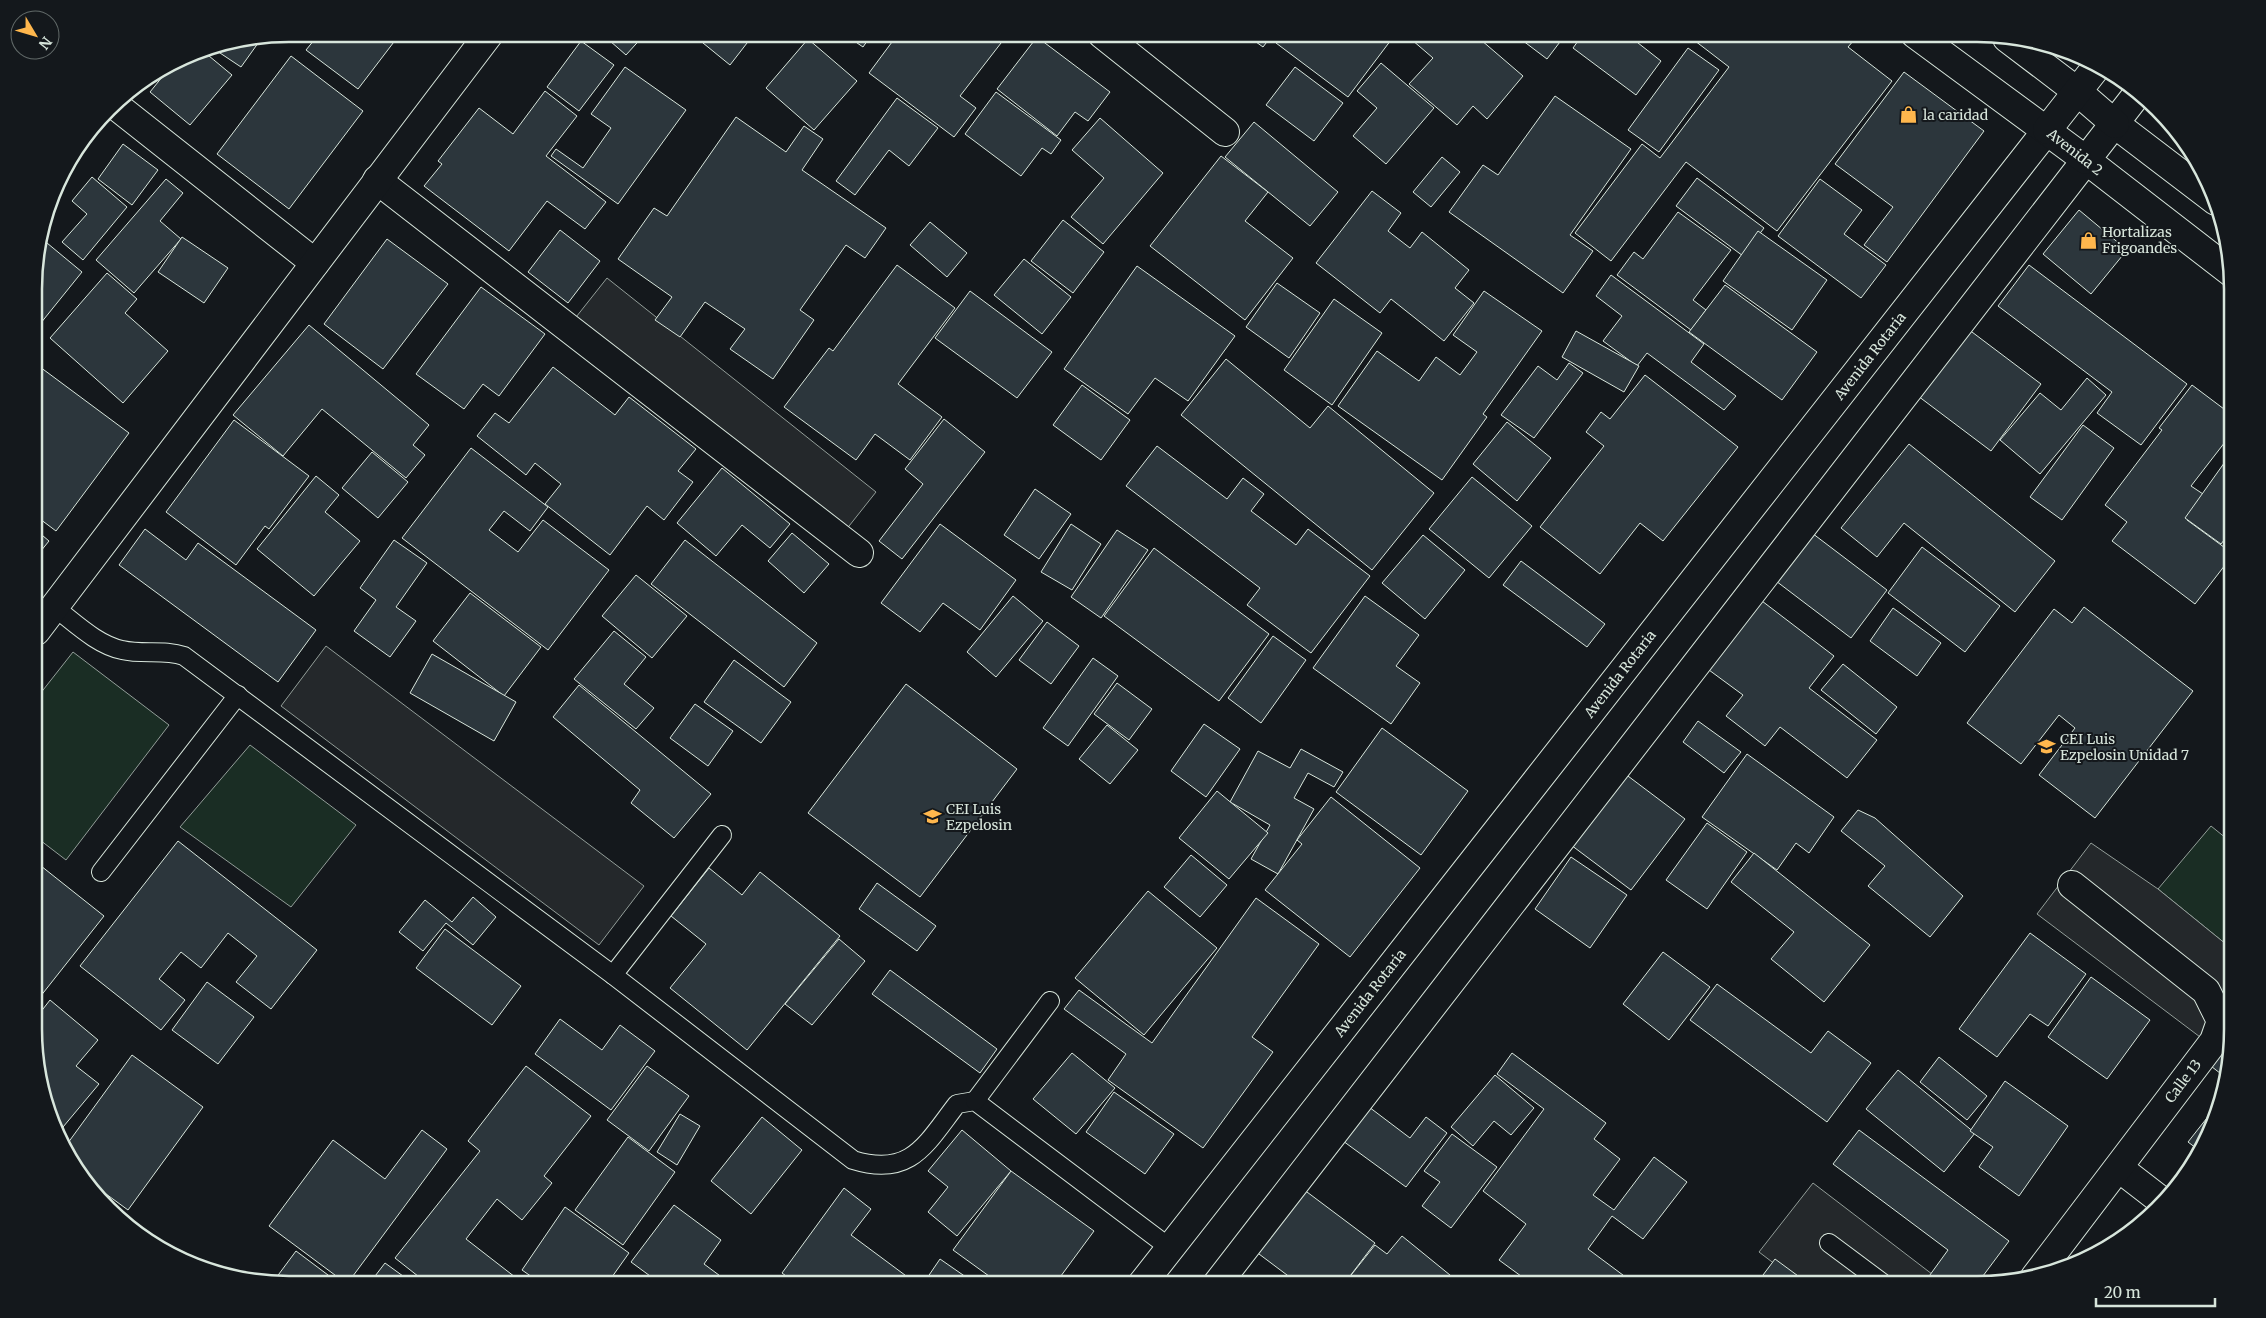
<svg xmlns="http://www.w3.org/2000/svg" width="2266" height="1318" font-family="Merriweather,serif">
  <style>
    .green { fill: #1a2d24; stroke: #939e99 }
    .parking { fill: #24282b; stroke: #939e99 }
    .building { fill: #2c363c; stroke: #d8e6dc }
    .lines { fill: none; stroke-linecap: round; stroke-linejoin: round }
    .lane-casing { stroke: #d8e6dc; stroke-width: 20 }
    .street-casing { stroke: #d8e6dc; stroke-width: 30 }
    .secondary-casing { stroke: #d8e6dc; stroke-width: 30 }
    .lane { stroke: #14181c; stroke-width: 18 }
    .street { stroke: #14181c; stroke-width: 28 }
    .secondary { stroke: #14181c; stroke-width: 28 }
    .labels { text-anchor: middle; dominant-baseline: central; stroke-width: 4; stroke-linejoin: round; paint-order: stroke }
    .poi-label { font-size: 14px; fill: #d8e6dc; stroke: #14181c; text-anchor: start }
    .street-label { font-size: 14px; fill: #d8e6dc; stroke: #14181c }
    .rim { fill: none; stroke: #d8e6dc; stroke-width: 2.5 }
  </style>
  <rect width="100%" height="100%" fill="#14181c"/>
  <!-- green -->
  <g class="green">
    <path d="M73,652L169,725L66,860L36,837V699Z"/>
    <path d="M250,745L356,825L291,907L180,827Z"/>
    <path d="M2211,826L2232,843V949L2158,889Z"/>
  </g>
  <!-- parking -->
  <g class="parking">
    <path d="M607,278L876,492L834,545L565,331Z"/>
    <path d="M326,646L644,886L599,945L281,706Z"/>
    <path d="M2091,843L2158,889L2232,949V1012L2208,1043L2037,914Z"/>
    <path d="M1813,1183L1945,1284H1801L1759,1252Z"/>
  </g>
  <!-- building -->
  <g class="building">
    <path d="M319,34H400L358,89L306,50Z"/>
    <path d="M602,34H645L626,55Z"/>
    <path d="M692,34H754L730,65Z"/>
    <path d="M844,34H872L863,47Z"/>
    <path d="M881,34H1008L960,96L976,108L954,137L869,73L892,42Z"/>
    <path d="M1245,34H1273L1263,47Z"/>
    <path d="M1283,34H1382L1391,40L1348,97L1276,43Z"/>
    <path d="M1405,34H1474L1523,76L1487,119L1473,106L1457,125L1409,84L1433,58Z"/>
    <path d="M1514,34H1566L1547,59Z"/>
    <path d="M1583,34H1637L1633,39L1661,61L1636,95L1573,48Z"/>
    <path d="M1686,34H1846L1854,40L1848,47L1892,81L1777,231L1686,162L1611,261L1575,233L1642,144L1660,158L1729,67Z"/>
    <path d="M1037,37L1110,92L1088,121L1075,112L1057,136L997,89Z"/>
    <path d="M261,39L241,67L214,49Z"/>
    <path d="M808,39L857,81L814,130L766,88Z"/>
    <path d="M581,41L614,65L579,111L547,87Z"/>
    <path d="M1688,48L1719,70L1659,152L1628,130Z"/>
    <path d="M203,51L232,75L190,125L150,92L171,66L192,53Z"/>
    <path d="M291,56L363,111L289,209L217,154Z"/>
    <path d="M1381,63L1434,108L1386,164L1353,136L1377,108L1357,91Z"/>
    <path d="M625,67L686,110L618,204L551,156L556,149L583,168L611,128L591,114Z"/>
    <path d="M1295,67L1343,103L1314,141L1266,105Z"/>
    <path d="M1904,72L1984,131L1887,262L1864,245L1893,207L1835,164Z"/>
    <path d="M545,91L577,116L546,156L606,202L585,229L547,201L509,251L424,186L442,164L438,161L479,108L513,134Z"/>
    <path d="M996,92L1061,140L1051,154L1042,148L1021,176L965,134Z"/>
    <path d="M1555,96L1631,149L1570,235L1593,251L1563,293L1449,212L1483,165L1498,175Z"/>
    <path d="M897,98L938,128L909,166L889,150L855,195L836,181Z"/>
    <path d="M736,117L786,152L804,126L823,139L802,170L886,228L865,258L846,245L800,310L814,320L773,379L730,349L745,329L705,302L680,337L655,320L672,297L618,259L654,208L667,216Z"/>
    <path d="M1100,118L1163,173L1103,244L1071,217L1104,178L1072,150Z"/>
    <path d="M1254,122L1338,192L1310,226L1225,157Z"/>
    <path d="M123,144L158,170L132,205L98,179Z"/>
    <path d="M1221,156L1268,192L1245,221L1293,258L1245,320L1150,246Z"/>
    <path d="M1442,157L1460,172L1431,207L1413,192Z"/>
    <path d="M92,177L127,207L83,260L62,242L87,214L72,201Z"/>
    <path d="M1697,178L1764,228L1743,256L1676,206Z"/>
    <path d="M166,179L183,193L160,221L181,239L134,293L96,260Z"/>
    <path d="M1820,179L1862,210L1844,234L1886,265L1861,298L1778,236Z"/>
    <path d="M1372,191L1401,213L1388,231L1410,248L1422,232L1469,270L1455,288L1474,303L1444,341L1391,299L1380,313L1316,263Z"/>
    <path d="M2079,210L2127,250L2091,294L2043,254Z"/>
    <path d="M1678,212L1731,250L1693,300L1706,310L1691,330L1617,275L1634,252L1643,259Z"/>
    <path d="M1063,220L1104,252L1073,293L1031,261Z"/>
    <path d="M930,222L967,253L947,277L910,245Z"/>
    <path d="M560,230L600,261L568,303L528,272Z"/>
    <path d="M1758,231L1827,280L1792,330L1723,281Z"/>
    <path d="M182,237L228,268L204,303L158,272Z"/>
    <path d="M41,238L82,272L36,329V256Z"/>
    <path d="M387,239L448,284L383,369L324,324Z"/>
    <path d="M1024,259L1071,297L1042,334L994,295Z"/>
    <path d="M897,265L955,308L898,384L942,417L910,460L875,434L856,460L784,407L829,348L833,351Z"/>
    <path d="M2029,265L2187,384L2141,445L2097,413L2112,392L1998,306Z"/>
    <path d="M1137,266L1235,336L1188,401L1155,378L1128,414L1064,369Z"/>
    <path d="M107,273L137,299L125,313L168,351L123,403L50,338Z"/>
    <path d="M1611,275L1704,344L1691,362L1736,396L1724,410L1647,353L1637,366L1603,341L1622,316L1596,296Z"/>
    <path d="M1277,283L1320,313L1289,358L1246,327Z"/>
    <path d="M1725,285L1817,352L1782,400L1689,332Z"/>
    <path d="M481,287L545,334L499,396L483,384L464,409L416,374Z"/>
    <path d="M970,291L1052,352L1017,398L935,338Z"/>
    <path d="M1484,291L1542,331L1483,414L1487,417L1442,480L1338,406L1377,351L1419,381L1436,357L1460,375L1477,352L1453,335Z"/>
    <path d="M1334,299L1382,333L1332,405L1284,370Z"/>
    <path d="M309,325L429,425L413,445L425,455L406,478L322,409L283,456L233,415Z"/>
    <path d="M1968,329L2041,384L1991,451L1918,396Z"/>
    <path d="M1576,331L1639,366L1624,392L1562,357Z"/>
    <path d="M1226,359L1310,428L1328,406L1434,493L1372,570L1181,415Z"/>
    <path d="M1569,363L1583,373L1534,438L1501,415L1538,366L1557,380Z"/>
    <path d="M36,364L129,433L56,531L36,516Z"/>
    <path d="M553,367L615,415L629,397L696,449L678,471L693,482L664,520L647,506L610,555L545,504L561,484L535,463L526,475L477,436L495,413L509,423Z"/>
    <path d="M1645,375L1738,447L1663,541L1640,523L1600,574L1540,527L1604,446L1586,432L1601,412L1610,419Z"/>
    <path d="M2087,378L2106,395L2040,474L2000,440L2040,393L2061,410Z"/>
    <path d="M1082,385L1130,420L1101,460L1053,425Z"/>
    <path d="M2192,385L2232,415V433L2191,486L2206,496L2187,520L2232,553V556L2195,604L2112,541L2127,522L2105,505L2162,430L2159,428Z"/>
    <path d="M944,419L985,452L902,559L879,541L923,484L905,469Z"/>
    <path d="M234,420L309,476L269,529L265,526L236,565L166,512Z"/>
    <path d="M1507,422L1551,458L1517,501L1473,464Z"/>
    <path d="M2083,425L2114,448L2062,520L2030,497Z"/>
    <path d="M1909,444L2055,561L2015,612L1904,523L1877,557L1841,528Z"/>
    <path d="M1157,446L1227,499L1243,478L1264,494L1251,511L1296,545L1308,529L1370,576L1311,653L1247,605L1260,588L1126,486Z"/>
    <path d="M471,448L548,507L530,531L504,511L489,530L518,552L543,520L609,570L548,650L402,538Z"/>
    <path d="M372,452L408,482L378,518L342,488Z"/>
    <path d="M2232,452V530L2221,544L2185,518Z"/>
    <path d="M722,468L790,524L770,548L742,525L716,556L677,523Z"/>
    <path d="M316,476L339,495L325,512L360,541L314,596L257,549Z"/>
    <path d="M1472,477L1532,526L1489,578L1429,529Z"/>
    <path d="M1035,489L1071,514L1039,559L1004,535Z"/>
    <path d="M940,524L1016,580L980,630L943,603L920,632L881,603Z"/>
    <path d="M1071,524L1101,544L1072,590L1041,572Z"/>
    <path d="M145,529L186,560L198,543L316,630L278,682L119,565Z"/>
    <path d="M36,530L49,541L36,557Z"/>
    <path d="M1117,530L1148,550L1101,618L1071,597Z"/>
    <path d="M1808,530L1887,590L1851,638L1772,578Z"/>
    <path d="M792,533L829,564L804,593L768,561Z"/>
    <path d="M1423,535L1465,570L1425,619L1382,583Z"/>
    <path d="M394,540L427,563L396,607L416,621L390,657L354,631L376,600L360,588Z"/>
    <path d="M685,540L817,643L784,687L651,584Z"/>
    <path d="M1922,547L2000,606L1965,652L1888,593Z"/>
    <path d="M1154,548L1269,634L1219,701L1104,616Z"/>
    <path d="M1521,561L1605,624L1587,647L1503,585Z"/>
    <path d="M636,575L687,616L652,658L602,616Z"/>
    <path d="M470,593L541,647L504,696L433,641Z"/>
    <path d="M1013,596L1043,621L996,677L967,652Z"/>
    <path d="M1365,596L1419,635L1396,666L1420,683L1391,724L1313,668Z"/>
    <path d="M1762,601L1834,656L1809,688L1877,740L1847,778L1780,727L1765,746L1726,716L1743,695L1709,670Z"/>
    <path d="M2084,607L2193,691L2095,818L2039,775L2075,728L2059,715L2021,764L1967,723L2054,609L2072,623Z"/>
    <path d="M1893,608L1941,643L1917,676L1870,641Z"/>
    <path d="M1047,622L1079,646L1051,684L1019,660Z"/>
    <path d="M614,631L646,657L624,684L654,708L636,729L574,679Z"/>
    <path d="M1273,636L1306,660L1261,723L1228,698Z"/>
    <path d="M432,654L516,702L494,741L410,693Z"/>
    <path d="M1093,658L1118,676L1068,746L1043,728Z"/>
    <path d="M734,660L791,702L761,743L704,702Z"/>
    <path d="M1843,664L1897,707L1876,734L1821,690Z"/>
    <path d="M1117,683L1152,709L1129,740L1094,714Z"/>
    <path d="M906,684L1017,769L920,897L808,813Z"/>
    <path d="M579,685L711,794L674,838L631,803L640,790L553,717Z"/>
    <path d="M695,704L733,731L708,766L670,738Z"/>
    <path d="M1698,721L1741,752L1724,773L1683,742Z"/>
    <path d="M1204,724L1240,749L1206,797L1171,771Z"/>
    <path d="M1107,725L1138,750L1110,784L1079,759Z"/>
    <path d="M1382,728L1468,791L1421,855L1336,792Z"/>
    <path d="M1301,749L1343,772L1334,787L1308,773L1294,798L1314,809L1278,874L1251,859L1270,825L1230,802L1258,751L1290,768Z"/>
    <path d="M1747,754L1834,817L1809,853L1796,843L1777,870L1702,817Z"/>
    <path d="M1616,767L1685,819L1631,890L1563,839Z"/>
    <path d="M1217,791L1268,833L1229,879L1179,838Z"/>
    <path d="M1331,797L1420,868L1350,957L1265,890L1302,844L1297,840Z"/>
    <path d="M1858,810L1875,818L1963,896L1930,937L1868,886L1885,866L1841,831Z"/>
    <path d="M1707,823L1747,852L1707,909L1666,880Z"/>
    <path d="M178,841L317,950L271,1009L236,982L257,956L228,933L201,968L181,952L159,979L185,1000L161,1030L80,966Z"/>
    <path d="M1754,853L1870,945L1824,1002L1771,959L1794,932L1731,882Z"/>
    <path d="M1191,855L1227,885L1200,917L1164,887Z"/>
    <path d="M1571,857L1627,895L1590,948L1535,909Z"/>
    <path d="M36,862L104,916L36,1002Z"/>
    <path d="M709,868L742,895L760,872L840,936L747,1050L670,988L706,944L671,916Z"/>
    <path d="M877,883L936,926L917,951L859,909Z"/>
    <path d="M1148,891L1217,948L1144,1035L1075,978Z"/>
    <path d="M473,897L496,917L473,945L446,923L423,951L399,932L425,900L452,922Z"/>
    <path d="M1256,898L1319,944L1252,1037L1273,1052L1203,1148L1108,1080L1126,1054L1064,1009L1079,990L1152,1043Z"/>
    <path d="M445,929L521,986L492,1025L416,968Z"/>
    <path d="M2030,933L2086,974L2048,1026L2030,1014L1997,1057L1959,1029Z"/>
    <path d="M839,939L865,961L812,1025L785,1004Z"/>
    <path d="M1663,952L1710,987L1669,1040L1623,1004Z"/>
    <path d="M890,970L997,1049L980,1073L872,994Z"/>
    <path d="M2091,977L2150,1020L2107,1079L2048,1037Z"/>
    <path d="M207,982L254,1017L218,1064L172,1030Z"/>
    <path d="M1717,984L1811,1053L1828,1031L1871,1063L1827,1122L1690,1020Z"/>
    <path d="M50,1000L98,1040L76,1066L99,1084L58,1133L47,1111L36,1062V1018Z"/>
    <path d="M560,1019L602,1050L620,1025L655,1051L611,1110L535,1054Z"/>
    <path d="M2232,1031V1045L2225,1077L2207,1063Z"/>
    <path d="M1072,1053L1115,1088L1076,1134L1033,1099Z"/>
    <path d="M1512,1053L1606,1123L1594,1139L1620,1159L1593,1195L1614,1210L1654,1157L1687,1182L1643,1239L1612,1216L1588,1249L1635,1284H1522L1525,1279L1499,1260L1526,1224L1483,1191L1544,1109L1497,1074Z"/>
    <path d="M132,1055L203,1107L128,1210L80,1175L65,1147Z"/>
    <path d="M1939,1057L1987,1096L1967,1120L1920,1082Z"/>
    <path d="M526,1066L591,1116L544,1176L552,1183L522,1220L497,1199L466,1239L524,1284H428L395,1258L480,1151L468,1141Z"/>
    <path d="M647,1066L689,1096L649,1151L607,1120Z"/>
    <path d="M1898,1070L1975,1133L1944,1172L1866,1109Z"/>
    <path d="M1495,1075L1534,1108L1511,1135L1494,1121L1473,1146L1451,1127Z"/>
    <path d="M2005,1081L2068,1126L2019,1196L1979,1167L1993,1147L1970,1131Z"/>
    <path d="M1114,1092L1174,1134L1145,1174L1086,1132Z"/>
    <path d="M1369,1107L1410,1138L1426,1117L1447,1133L1406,1187L1343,1141Z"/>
    <path d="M2214,1109L2218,1113L2200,1151L2188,1142Z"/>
    <path d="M680,1114L700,1126L677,1165L657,1152Z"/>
    <path d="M762,1117L802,1150L751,1214L711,1181Z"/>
    <path d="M422,1130L447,1149L347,1284L269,1226L333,1140L385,1179Z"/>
    <path d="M962,1130L1011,1171L957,1236L928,1212L948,1187L928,1171Z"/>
    <path d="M1859,1130L2009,1241L1977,1284H1934L1927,1279L1948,1250L1833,1164Z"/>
    <path d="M1452,1134L1497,1167L1451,1228L1422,1206L1440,1182L1424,1171Z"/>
    <path d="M628,1137L675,1172L623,1245L575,1210Z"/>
    <path d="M1011,1171L1094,1231L1055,1284H1000L953,1250Z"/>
    <path d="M1299,1186L1375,1243L1344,1284H1299L1251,1248Z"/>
    <path d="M844,1188L871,1209L851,1235L917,1284H820L816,1281L814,1284H797L782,1273Z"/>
    <path d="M674,1205L721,1240L704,1264L731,1284H661L631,1262Z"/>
    <path d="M565,1207L629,1253L607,1284H542L522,1270Z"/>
    <path d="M1402,1236L1461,1284H1344L1375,1245L1387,1254Z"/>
    <path d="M296,1251L340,1284H289L273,1282Z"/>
    <path d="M940,1259L976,1284H923Z"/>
    <path d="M1775,1259L1809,1284H1766L1760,1279Z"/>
    <path d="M385,1263L414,1284H369Z"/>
  </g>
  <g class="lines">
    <defs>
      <g id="lane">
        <path d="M54,607C74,622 97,645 122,650C143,655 164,649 184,656L613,975L853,1160C911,1178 926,1144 957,1104L975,1101L1170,1248"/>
        <path d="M101,872L238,695"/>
        <path d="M613,975L722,835"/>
        <path d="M975,1101L1050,1001"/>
        <path d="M1829,1243L1884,1284"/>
      </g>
      <g id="street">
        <path d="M1102,34L1225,132"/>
        <path d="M115,105L315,263"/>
        <path d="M2115,124L2216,201"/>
        <path d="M377,180L859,553"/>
        <path d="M36,631L489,34"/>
        <path d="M2119,1168L2163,1202"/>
        <path d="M2035,1277L2214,1041L2221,1021L2206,991L2072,885"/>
        <path d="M1142,1284L2047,130"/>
        <path d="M1217,1284L2086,160L2232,273"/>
      </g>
      <g id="secondary">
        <path d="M1915,34L2086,160L2138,93"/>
        <path d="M2007,38L2078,92L2115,124"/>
        <path d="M2047,130L2098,65"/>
      </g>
    </defs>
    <!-- lane casing -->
    <use href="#lane" class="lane-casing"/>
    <!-- street casing -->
    <use href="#street" class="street-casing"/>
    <!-- secondary casing -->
    <use href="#secondary" class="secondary-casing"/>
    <!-- lane -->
    <use href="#lane" class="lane"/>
    <!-- street -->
    <use href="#street" class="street"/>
    <!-- secondary -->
    <use href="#secondary" class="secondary"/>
  </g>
  <!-- icons -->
  <defs>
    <symbol id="shop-bare" viewBox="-9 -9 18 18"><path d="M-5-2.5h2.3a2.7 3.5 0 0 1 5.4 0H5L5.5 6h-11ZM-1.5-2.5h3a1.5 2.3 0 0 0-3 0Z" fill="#ffb74d" stroke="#14181c" stroke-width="2.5" paint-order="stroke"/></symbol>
    <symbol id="school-bare" viewBox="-9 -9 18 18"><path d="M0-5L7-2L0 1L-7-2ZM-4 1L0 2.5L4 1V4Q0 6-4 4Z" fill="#ffb74d" stroke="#14181c" stroke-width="2.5" paint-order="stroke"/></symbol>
  </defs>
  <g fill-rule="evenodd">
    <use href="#shop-bare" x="1896" y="102" width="25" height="25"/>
    <use href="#shop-bare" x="2076" y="228" width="25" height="25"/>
    <use href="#school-bare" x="2034" y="734" width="25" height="25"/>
    <use href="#school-bare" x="920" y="804" width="25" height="25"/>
  </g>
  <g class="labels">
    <!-- poi labels -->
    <g class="poi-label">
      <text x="1923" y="115">la caridad</text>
      <text x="2102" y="232">Hortalizas<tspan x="2102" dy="16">Frigoandes</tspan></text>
      <text x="2060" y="739">CEI Luis<tspan x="2060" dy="16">Ezpelosin Unidad 7</tspan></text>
      <text x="946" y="809">CEI Luis<tspan x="946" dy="16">Ezpelosin</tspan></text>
    </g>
    <!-- street labels -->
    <g class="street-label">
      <text transform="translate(2075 152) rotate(38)">Avenida 2</text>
      <text transform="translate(1870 356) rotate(-52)">Avenida Rotaria</text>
      <text transform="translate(1620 674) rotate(-52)">Avenida Rotaria</text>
      <text transform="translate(1370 993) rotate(-52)">Avenida Rotaria</text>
      <text transform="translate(2183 1081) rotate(-53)">Calle 13</text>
    </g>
  </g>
  <!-- crop -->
  <path d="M0 0H2266V1318H0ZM289 42H1977A247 247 0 0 1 2224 289V1029A247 247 0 0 1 1977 1276H289A247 247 0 0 1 42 1029V289A247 247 0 0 1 289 42Z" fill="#14181c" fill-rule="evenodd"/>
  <path class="rim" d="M289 42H1977A247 247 0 0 1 2224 289V1029A247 247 0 0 1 1977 1276H289A247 247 0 0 1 42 1029V289A247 247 0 0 1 289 42Z"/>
  <!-- north arrow -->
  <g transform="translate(35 35) rotate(128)"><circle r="24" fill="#14181c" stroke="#626a69"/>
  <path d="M0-4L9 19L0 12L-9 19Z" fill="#ffb74d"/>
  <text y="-8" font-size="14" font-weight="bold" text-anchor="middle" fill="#d8e6dc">N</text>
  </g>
  <!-- scale -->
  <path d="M2096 1298v8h119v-8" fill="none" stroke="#d8e6dc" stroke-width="2.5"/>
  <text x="2104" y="1298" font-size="15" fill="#d8e6dc" stroke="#14181c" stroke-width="4" paint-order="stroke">20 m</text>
</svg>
